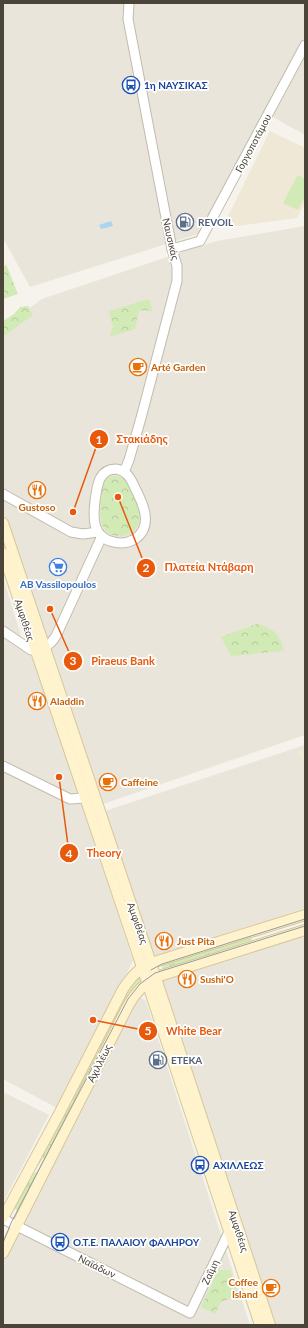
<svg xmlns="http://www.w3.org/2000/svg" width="308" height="1328" font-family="Lato,sans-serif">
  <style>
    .residential { fill: #eae5da }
    .education { fill: #efe8d6 }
    .grass { fill: url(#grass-tufts) }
    .park { fill: url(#park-crowns) }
    .pitch { fill: #d2eab5 }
    .water { fill: #a9d4f2 }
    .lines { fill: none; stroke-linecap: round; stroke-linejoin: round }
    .tertiary-casing { stroke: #c2bbae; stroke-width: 11 }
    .secondary-casing { stroke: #d6c79b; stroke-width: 12 }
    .tertiary { stroke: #fff; stroke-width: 9 }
    .secondary { stroke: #fff3cd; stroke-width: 10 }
    .tram { stroke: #9a9a9a; stroke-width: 1 }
    .labels { text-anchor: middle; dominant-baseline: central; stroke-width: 3.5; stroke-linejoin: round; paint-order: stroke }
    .transit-label { font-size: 10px; font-weight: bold; fill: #164399; stroke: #fff; text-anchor: start }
    .street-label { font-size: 10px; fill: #4b4439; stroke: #fff }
    .service-label { font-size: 10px; font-weight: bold; fill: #4e5e75; stroke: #fff; text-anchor: start }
    .food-label { font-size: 10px; font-weight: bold; fill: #c56008; stroke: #fff; text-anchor: start }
    .shop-label { font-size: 10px; font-weight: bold; fill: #366cbe; stroke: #fff }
    .leader { fill: none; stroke: #e8590c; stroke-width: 1.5 }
    .callout-dot { fill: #e8590c; stroke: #fff; stroke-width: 1.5 }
    .mark-label { font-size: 12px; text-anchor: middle; font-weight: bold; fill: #fff }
    .callout-label { font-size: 11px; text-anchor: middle; font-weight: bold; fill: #e8590c; stroke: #fff; stroke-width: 3.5; stroke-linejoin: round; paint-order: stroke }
  </style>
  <defs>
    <pattern id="grass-tufts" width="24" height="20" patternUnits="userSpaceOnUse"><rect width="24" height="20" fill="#d2eab5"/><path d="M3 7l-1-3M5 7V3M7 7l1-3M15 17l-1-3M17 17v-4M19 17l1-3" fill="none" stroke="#b6ca9c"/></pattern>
    <pattern id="park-crowns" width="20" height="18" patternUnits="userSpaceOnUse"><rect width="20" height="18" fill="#d2eab5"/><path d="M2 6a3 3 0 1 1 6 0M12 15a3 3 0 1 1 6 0" fill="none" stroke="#b6ca9c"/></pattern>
  </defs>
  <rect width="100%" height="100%" fill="#f6f3ec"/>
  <!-- residential -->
  <g class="residential">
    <path d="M3,3H305V37L198,234L30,287L3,238Z"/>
    <path d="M305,55V135L271,116Z"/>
    <path d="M305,226V735L103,804L3,515V327L42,299L188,250L217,241Z"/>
    <path d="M3,577L24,646L3,629Z"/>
    <path d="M3,635L33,658L133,961L57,1108L3,1079Z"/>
    <path d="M305,745V908L152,957L105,811Z"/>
    <path d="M305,933V1325H273L160,978Z"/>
    <path d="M140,997L146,1001L250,1325H3V1259L132,1005Z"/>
    <path d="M3,1092L49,1115L3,1203Z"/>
  </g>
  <!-- education -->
  <g class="education">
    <path d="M270,131L305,148V203L297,218L236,226L228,216Z"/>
    <path d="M305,749V765L297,751Z"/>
  </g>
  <!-- grass -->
  <g class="grass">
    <path d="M305,918V921L251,938L253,941L305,924V927L169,970L168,967L163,969L161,963Z"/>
    <path d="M139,976L143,985L76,1103L70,1099L125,993Z"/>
    <path d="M68,1103L74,1107L46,1159L43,1158L38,1166L35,1164Z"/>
    <path d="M39,1169L41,1170L19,1211L13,1208L28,1180L30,1181L35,1172L36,1173Z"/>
  </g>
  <!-- park -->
  <g class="park">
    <path d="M6,264L18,294L3,299V268Z"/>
    <path d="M149,299L153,312L145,310L139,311L135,329L109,337L113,327L109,311Z"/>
    <path d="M28,306L33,315L3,337V321L14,314L20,307Z"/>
    <path d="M115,476C118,476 121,477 124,479C129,483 139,508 140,515C140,520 138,526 135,530C130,534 124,537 118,536C98,534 100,514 101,499C102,494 101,486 104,481C107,477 111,476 115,476Z"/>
    <path d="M257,624C274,628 280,635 284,651L231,656L221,637Z"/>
    <path d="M218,1270H230L238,1295L221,1302L215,1314L201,1307Z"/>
  </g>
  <!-- pitch -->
  <path class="pitch" d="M298,175L305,179V196L298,210L283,203Z"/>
  <!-- water -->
  <path class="water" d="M111,221L113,226L101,229L99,225Z"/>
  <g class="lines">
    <defs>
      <g id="tertiary">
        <path d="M172,249L200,241L305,45"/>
        <path d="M116,469C129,471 132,482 137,492C145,508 152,527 135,539C128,543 121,544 114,542C92,538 93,518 95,501C97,487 98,469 116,469Z"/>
        <path d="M124,472L129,460L141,418L177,281V266L172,249L128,19L129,3"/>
        <path d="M3,494L71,532L83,534L98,532"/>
        <path d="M3,631L31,650C42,650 50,646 56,636L102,536"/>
        <path d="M3,766L70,799L85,798"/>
        <path d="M3,1219L190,1313L229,1232L233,1230"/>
      </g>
      <g id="secondary">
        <path d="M3,523L151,963L270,1325"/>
        <path d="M3,553L147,982L260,1325"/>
        <path d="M3,1218L60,1112L123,989C131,977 138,969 151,963L305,915"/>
        <path d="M3,1253L129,1004C136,992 144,984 156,977L305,930"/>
      </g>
    </defs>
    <!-- tertiary casing -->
    <use href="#tertiary" class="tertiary-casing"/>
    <!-- secondary casing -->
    <use href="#secondary" class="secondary-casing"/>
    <!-- tertiary -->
    <use href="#tertiary" class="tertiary"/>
    <!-- secondary -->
    <use href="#secondary" class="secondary"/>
    <!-- tram -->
    <g class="tram">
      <path d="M151,970L162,964L305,919"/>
      <path d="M3,1243L11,1223L128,999L140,984L155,973L305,926"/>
    </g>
  </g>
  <!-- icons -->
  <defs>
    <symbol id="bus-ring" viewBox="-11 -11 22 22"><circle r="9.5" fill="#fff" stroke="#1a4fb4" stroke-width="1.5"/><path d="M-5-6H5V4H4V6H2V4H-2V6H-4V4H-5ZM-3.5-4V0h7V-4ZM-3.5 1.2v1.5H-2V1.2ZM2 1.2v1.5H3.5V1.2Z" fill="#1a4fb4"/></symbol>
    <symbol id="fuel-ring" viewBox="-11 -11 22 22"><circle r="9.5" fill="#fff" stroke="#5c6f8a" stroke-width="1.5"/><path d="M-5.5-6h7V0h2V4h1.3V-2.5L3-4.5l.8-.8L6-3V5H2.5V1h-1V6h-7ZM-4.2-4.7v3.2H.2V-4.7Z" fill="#5c6f8a"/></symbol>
    <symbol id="cafe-ring" viewBox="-11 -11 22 22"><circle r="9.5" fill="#fff" stroke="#e8710a" stroke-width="1.5"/><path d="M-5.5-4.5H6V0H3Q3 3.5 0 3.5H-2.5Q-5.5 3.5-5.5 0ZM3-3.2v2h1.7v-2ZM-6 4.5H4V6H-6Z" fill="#e8710a"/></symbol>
    <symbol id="restaurant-ring" viewBox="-11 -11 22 22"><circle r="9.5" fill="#fff" stroke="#e8710a" stroke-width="1.5"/><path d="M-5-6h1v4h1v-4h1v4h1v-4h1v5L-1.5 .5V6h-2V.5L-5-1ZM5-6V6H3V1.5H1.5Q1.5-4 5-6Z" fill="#e8710a"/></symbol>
    <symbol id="supermarket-ring" viewBox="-11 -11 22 22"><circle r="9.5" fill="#fff" stroke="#3f7fe0" stroke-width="1.5"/><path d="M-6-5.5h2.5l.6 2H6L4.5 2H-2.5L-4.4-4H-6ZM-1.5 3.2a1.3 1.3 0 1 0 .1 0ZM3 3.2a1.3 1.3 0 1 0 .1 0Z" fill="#3f7fe0"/></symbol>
  </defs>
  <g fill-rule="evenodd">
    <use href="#bus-ring" x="121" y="75" width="20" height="20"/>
    <use href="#fuel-ring" x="175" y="212" width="20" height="20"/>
    <use href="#cafe-ring" x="128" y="357" width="20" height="20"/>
    <use href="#restaurant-ring" x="27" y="480" width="20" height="20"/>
    <use href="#supermarket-ring" x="48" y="557" width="20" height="20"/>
    <use href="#restaurant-ring" x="27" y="691" width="20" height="20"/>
    <use href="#cafe-ring" x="98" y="772" width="20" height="20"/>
    <use href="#restaurant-ring" x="154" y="931" width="20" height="20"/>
    <use href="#restaurant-ring" x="177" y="969" width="20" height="20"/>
    <use href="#fuel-ring" x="148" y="1050" width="20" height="20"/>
    <use href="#bus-ring" x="190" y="1155" width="20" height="20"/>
    <use href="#bus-ring" x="50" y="1232" width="20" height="20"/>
    <use href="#cafe-ring" x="261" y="1278" width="20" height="20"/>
  </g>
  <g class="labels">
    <!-- transit labels -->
    <g class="transit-label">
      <text x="144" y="85">1η ΝΑΥΣΙΚΑΣ</text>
      <text x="213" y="1165">ΑΧΙΛΛΕΩΣ</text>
      <text x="73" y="1242">Ο.Τ.Ε. ΠΑΛΑΙΟΥ ΦΑΛΗΡΟΥ</text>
    </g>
    <!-- street labels -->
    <g class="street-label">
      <text transform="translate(253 143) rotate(-62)">Γοργοποτάμου</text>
      <text transform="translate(171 239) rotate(77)">Ναυσικάς</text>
      <text transform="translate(25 620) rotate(72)">Αμφιθέας</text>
      <text transform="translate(138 923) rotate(71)">Αμφιθέας</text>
      <text transform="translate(99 1063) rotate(-63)">Αχιλλέως</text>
      <text transform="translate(239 1231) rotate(72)">Αμφιθέας</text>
      <text transform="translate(97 1266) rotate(26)">Ναϊάδων</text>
      <text transform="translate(210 1272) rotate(-65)">Ζαΐμη</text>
    </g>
    <!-- service labels -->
    <g class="service-label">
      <text x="198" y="222">REVOIL</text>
      <text x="171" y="1060">ΕΤΕΚΑ</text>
    </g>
    <!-- food labels -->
    <g class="food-label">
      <text x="151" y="367">Arté Garden</text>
      <text x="37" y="507" text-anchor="middle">Gustoso</text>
      <text x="50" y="701">Aladdin</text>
      <text x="121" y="782">Caffeine</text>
      <text x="177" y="941">Just Pita</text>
      <text x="200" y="979">Sushi'O</text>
      <text x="258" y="1282" text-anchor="end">Coffee<tspan x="258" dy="12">Island</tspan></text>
    </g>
    <!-- shop labels -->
    <g class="shop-label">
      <text x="58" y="584">AB Vassilopoulos</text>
    </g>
  </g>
  <!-- callouts -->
  <path class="leader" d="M73 512L99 439M118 497L146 568M50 609L73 661M59 777L69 853M93 1020L148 1031"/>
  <g class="callout-dot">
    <circle cx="73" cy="512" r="4"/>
    <circle cx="118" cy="497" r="4"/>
    <circle cx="50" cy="609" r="4"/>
    <circle cx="59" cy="777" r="4"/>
    <circle cx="93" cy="1020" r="4"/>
    <circle cx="99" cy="439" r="10"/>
    <circle cx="146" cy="568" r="10"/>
    <circle cx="73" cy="661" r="10"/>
    <circle cx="69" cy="853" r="10"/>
    <circle cx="148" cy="1031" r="10"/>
  </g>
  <g class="mark-label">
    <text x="99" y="444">1</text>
    <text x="146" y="572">2</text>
    <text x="73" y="665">3</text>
    <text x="69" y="858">4</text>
    <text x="148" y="1035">5</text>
  </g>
  <g class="callout-label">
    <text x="142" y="443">Στακιάδης</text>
    <text x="209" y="571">Πλατεία Ντάβαρη</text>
    <text x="123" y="665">Piraeus Bank</text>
    <text x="104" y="857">Theory</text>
    <text x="194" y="1035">White Bear</text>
  </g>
  <!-- border -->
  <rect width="308" height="1328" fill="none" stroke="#4b4439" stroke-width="8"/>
</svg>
